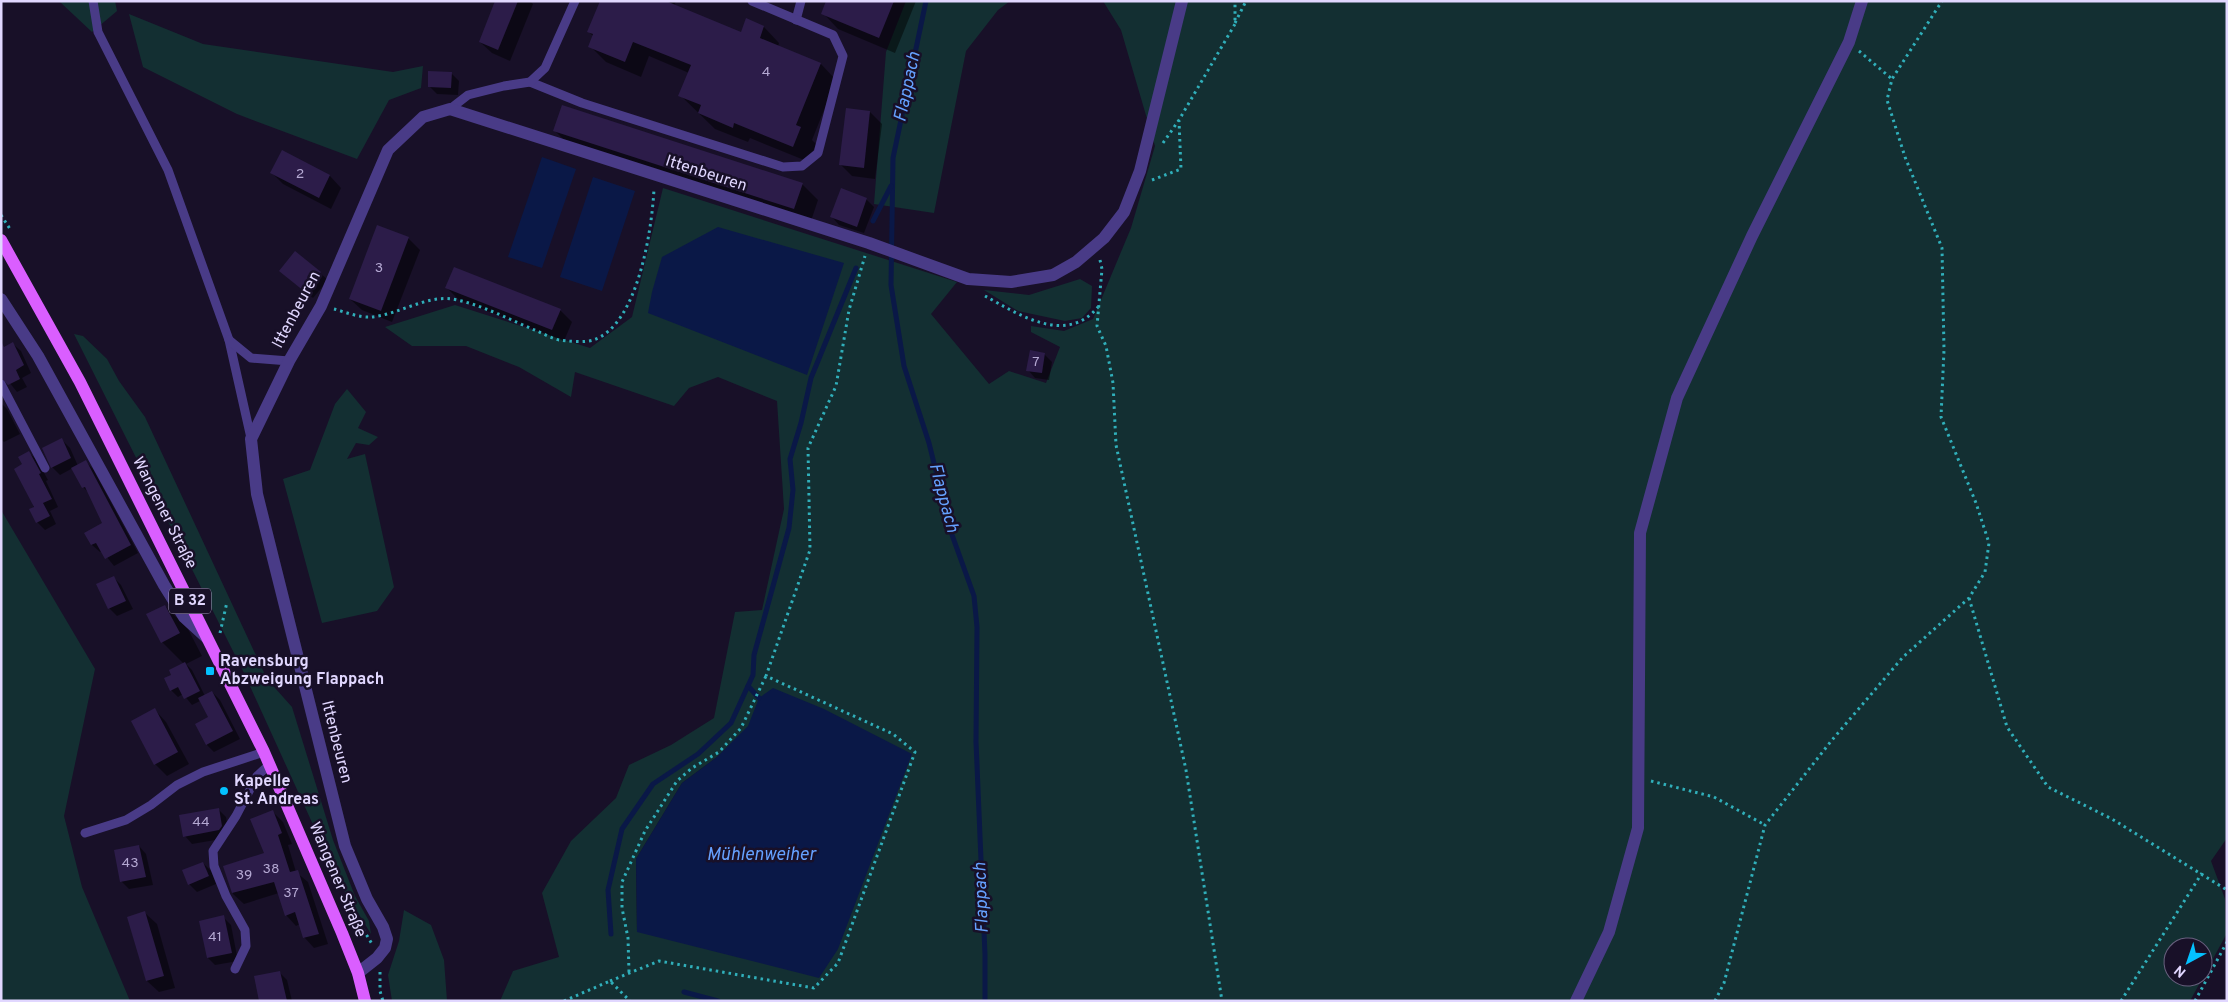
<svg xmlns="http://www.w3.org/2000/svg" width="2228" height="1002" font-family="Overpass,sans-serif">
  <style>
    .green { fill: #132f32; fill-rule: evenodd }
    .water { fill: #0a1847 }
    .shadow { fill: #0007 }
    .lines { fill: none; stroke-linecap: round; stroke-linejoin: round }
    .stream { stroke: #0a1847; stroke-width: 5 }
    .building { fill: #2c1c49 }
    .path { stroke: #30afba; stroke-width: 3; stroke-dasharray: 2.5 4; stroke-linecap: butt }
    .service { stroke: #493b87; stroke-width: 9 }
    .minor { stroke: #493b87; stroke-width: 12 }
    .primary { stroke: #da5eff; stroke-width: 12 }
    .poi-dot { fill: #03c1ff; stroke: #181028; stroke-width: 2 }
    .labels { text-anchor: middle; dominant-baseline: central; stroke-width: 5; stroke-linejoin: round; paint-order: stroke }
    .number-label { font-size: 14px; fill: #b4a8d2 }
    .shield { fill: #181028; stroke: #a59bbe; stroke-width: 1 }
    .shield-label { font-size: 15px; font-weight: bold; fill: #e1d7ff }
    .street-label { font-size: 16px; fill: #e1d7ff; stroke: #181028 }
    .poi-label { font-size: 16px; font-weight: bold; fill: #e1d7ff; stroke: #181028; text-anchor: start }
    .water-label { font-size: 18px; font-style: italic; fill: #65a1ff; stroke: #181028 }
  </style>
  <rect width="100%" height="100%" fill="#181028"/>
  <!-- green -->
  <g class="green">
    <path d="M59,1H115L117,11L92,32Z"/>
    <path d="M906,1H1010L998,10L966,51L934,213L874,204L886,52Z"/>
    <path d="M1103,1H2227V838L2211,861L2225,899L2226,935L2203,977V947H2173V977H2203L2190,1001H500L513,971L559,957L542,893L571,841L616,798L629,765L671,745L714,718L735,612L762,610L784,509L777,401L718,377L689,388L674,406L575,372L571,397L519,367L466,346H412L385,327L455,305L590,348L632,317L663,188L957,282L931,314L989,384L1009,371L1046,383L1060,347L1031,332V326L1064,331L1093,319L1131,228L1155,146L1121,30ZM749,726L637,932L636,859L682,783L717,757Z"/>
    <path d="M129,14L203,44L393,72L423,66L421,88L389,100L357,159L237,114L143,67Z"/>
    <path d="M1080,279L1092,286L1091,308L1082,318L1065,321L1018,311L984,290L1029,295Z"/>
    <path d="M74,334L83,336L107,359L119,381L145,417L267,679L292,707L333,840L355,896L369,921L371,934L340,884L244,673Z"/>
    <path d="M347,389L366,412L358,428L378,437L369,445L356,443L347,459L365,454L394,587L377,611L322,623L283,479L310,470L335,404Z"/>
    <path d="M1,510L95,669L64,816L82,887L130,1001H1Z"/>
    <path d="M404,910L431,925L444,960L447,1001H392L388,975L399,941Z"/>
  </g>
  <!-- water -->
  <g class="water">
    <path d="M542,157L576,169L542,268L508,257Z"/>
    <path d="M593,177L635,191L602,291L560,277Z"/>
    <path d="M718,227L844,263L807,375L648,313L652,292L662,257Z"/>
    <path d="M773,688L824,709L912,754L838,949L819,978L637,932L636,859L682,783L717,757L748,726L759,698Z"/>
  </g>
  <!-- shadow -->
  <g class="shadow">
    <path d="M497,1H530L533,4L510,61L492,53L480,42Z"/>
    <path d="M601,1H676L674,6L741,33L747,20L764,27L779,43L778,47L821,64L836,80L812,140L816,144L809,162L750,138L748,142L715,129L680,95L689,73L649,56L641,77L606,62L590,46L594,37L589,32Z"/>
    <path d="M828,1H916L895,53L838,29L823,13Z"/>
    <path d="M451,73L459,81L458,95L437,94L429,86Z"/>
    <path d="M870,112L882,124L875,179L852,176L841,165Z"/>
    <path d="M555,131L802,184L818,200L810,224L570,146Z"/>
    <path d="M282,152L330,176L341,188L331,209L283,184L271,172Z"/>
    <path d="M866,199L874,207L864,233L839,225L832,217Z"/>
    <path d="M408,238L420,250L392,322L362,310L350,299Z"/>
    <path d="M320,273L328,280L313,298L288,278Z"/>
    <path d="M447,288L560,310L572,322L564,341L459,300Z"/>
    <path d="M13,344L21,351L31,373L22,378L27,387L17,392L5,377L1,379V350Z"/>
    <path d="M1044,354L1052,362L1049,380L1035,378L1028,370Z"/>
    <path d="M1,403L7,409L20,434L4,442L1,439Z"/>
    <path d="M62,440L70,448L78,466L86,462L93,469L138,553L114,566L102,551L100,552L92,545L86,533L104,523L89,493L83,487L73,468L60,475L52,467Z"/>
    <path d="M29,453L37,460L48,480L46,481L58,507L50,511L56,524L45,530L37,522L24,465Z"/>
    <path d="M113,577L121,585L133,609L117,616L109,608Z"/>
    <path d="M165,606L188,629L202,656L186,664L192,670L205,696L212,692L220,700L240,739L214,752L207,745L209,718L200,701L192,705L183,694L178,697L171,690L173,675L184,664L162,642Z"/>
    <path d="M155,710L166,722L189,764L167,776L155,764Z"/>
    <path d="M218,809L226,817L229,834L227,838L192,844L185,836Z"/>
    <path d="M272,811L283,822L292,844L288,845L296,872L308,882L328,944L314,948L304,937L300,924L296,926L286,915L279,893L244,904L233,894L224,866L265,854Z"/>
    <path d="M139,846L146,854L153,885L129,889L121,881Z"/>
    <path d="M203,863L211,871L216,884L197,892L189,884Z"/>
    <path d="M145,913L157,924L175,988L159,992L147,981Z"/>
    <path d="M223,917L231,925L238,961L215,965L208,958Z"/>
    <path d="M279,972L287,980L292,1001H260Z"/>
  </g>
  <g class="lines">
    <!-- stream -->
    <g class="stream">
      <path d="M926,1L893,158L891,285L904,366L929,443L951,532L974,596L977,627L976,742L985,954V1001"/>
      <path d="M873,221L891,186"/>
      <path d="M748,686L759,698"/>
      <path d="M611,934L608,890L622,829L653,784L698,754L731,723L753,675L754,655L789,528L793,490L790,459L801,423L811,378L856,268"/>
      <path d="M684,992L718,1001"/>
    </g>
  </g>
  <!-- building -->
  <g class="building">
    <path d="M495,1H518L498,50L479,42Z"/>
    <path d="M600,1H666L741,32L746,18L764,26L760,38L821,63L796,125L801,127L793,147L734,123L733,128L698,113L701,105L678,96L691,65L633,42L625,62L588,47L593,34L587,32Z"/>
    <path d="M826,1H894L879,38L821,14Z"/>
    <path d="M428,71L452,72L451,88L428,87Z"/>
    <path d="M562,105L803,183L794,209L553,131Z"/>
    <path d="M846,108L870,111L864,168L839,165Z"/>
    <path d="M282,150L330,175L319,198L270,173Z"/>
    <path d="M841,188L867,198L857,227L830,217Z"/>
    <path d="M377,225L409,237L381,311L349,299Z"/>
    <path d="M295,251L321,272L305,292L279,271Z"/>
    <path d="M454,267L561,309L552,330L445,288Z"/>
    <path d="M1,341L4,347L13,342L24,365L16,370L20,379L8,385L1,378Z"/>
    <path d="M1030,350L1045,353L1042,373L1026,371Z"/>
    <path d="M62,438L71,458L51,468L42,448Z"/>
    <path d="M29,451L41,473L39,474L52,499L43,503L50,516L36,523L29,509L34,507L14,469L22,464L18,457Z"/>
    <path d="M86,460L131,545L105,559L96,543L91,545L84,533L102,523L85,487L82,488L71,468Z"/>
    <path d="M114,576L126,601L108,609L96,584Z"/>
    <path d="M165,605L180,633L161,643L146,614Z"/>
    <path d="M185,662L200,691L184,699L178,687L170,691L164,678L171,675L169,670Z"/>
    <path d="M212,691L233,731L206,745L195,724L208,717L198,698Z"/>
    <path d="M155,708L178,752L154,765L131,721Z"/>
    <path d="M219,808L222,826L219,830L183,837L179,815Z"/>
    <path d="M273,810L282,833L278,835L290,872L298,870L319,934L303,938L295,912L285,916L274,882L232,893L223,866L264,853L250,819Z"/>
    <path d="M139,845L146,877L120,882L114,850Z"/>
    <path d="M203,862L209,876L188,885L182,870Z"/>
    <path d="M145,911L164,976L146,981L127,917Z"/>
    <path d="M224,915L232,953L207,958L199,921Z"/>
    <path d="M280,971L287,1001H259L254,976Z"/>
  </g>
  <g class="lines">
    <!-- path -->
    <g class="path">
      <path d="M1235,23L1246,1"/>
      <path d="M1859,51L1892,79"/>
      <path d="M1163,143L1179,120L1235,24V1"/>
      <path d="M1152,180L1181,169L1179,121"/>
      <path d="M1,215L10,229"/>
      <path d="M1100,260L1102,269L1097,326L1106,346L1113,383L1116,445L1186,770L1222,1001"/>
      <path d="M985,296C1018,314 1066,346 1098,307"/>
      <path d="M334,309C345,312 360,318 371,317C397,315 427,295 452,299C481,304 510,320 537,331C544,334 551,338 559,340C566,341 585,343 593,340C638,326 652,229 654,189"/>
      <path d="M1969,598L2007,727L2048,787L2112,819L2227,890"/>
      <path d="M220,633L227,602"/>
      <path d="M1651,781L1714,797L1765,825"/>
      <path d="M343,896L372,944"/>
      <path d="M380,972V991L383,1001"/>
      <path d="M629,972L628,938L622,908V882L645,831L677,781L692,768L719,752L741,728L766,676"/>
      <path d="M610,981L659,961L814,988L838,963L915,752L893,734L766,676L810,550L808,448L836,386L849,310L865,256"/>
      <path d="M564,1001L610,981L630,1001"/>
      <path d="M1715,1001L1724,983L1765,825L1832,740L1903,657L1969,598L1985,572L1989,543L1976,503L1941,417L1944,350L1942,248L1905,157L1887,100L1892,79L1942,1"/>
      <path d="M2121,1001L2202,873"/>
      <path d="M2195,1001L2227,942"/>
    </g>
    <!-- service -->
    <g class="service">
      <path d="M93,1L98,32L168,170L229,340L251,438"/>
      <path d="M796,20L801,1"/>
      <path d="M530,82L582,103L783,167L802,166L818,153L843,56L833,35L752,1"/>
      <path d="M450,109L468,95L504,86L530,82L545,68L575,1"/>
      <path d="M229,340L251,358L289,361"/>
      <path d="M1,384L45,468"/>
      <path d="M85,833L126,820L151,805L177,785L203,772L264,752"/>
      <path d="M235,969L246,946L245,930L226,896L214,866L213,851L236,816L257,776L270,764"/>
    </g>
    <!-- minor -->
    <g class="minor">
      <path d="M1,299L38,356L164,585L184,617L207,638"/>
      <path d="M358,973L377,958L385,948L387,939L383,927L367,899L345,846L257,494L251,439L289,361L321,306L388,150L423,117L450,109L869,243L968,279L1011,282L1053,275L1076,262L1104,238L1124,212L1140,171L1182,1"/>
      <path d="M1576,1001L1609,932L1638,828L1640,533L1677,398L1752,236L1849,42L1862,1"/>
    </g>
    <!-- primary -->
    <path class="primary" d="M1,240L80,382L264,752L342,933L358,973L365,1001"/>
  </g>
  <!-- markers -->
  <g class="poi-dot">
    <rect x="205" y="666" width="10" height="10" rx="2.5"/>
    <circle cx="224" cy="791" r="5"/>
  </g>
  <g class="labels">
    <!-- number labels -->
    <g class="number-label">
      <text x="766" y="72">4</text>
      <text x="300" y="174">2</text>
      <text x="379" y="268">3</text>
      <text x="1036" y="362">7</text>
      <text x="201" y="822">44</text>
      <text x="130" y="863">43</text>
      <text x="271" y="869">38</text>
      <text x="244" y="875">39</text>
      <text x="291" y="893">37</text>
      <text x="215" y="937">41</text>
    </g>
    <!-- shield labels -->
    <rect class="shield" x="169" y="588.5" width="42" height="25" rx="4"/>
    <g class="shield-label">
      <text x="190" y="601">B 32</text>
    </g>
    <!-- street labels -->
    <g class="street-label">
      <text transform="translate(706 174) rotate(18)">Ittenbeuren</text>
      <text transform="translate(297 310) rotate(-62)">Ittenbeuren</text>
      <text transform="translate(164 513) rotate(63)">Wangener Straße</text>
      <text transform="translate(336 742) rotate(76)">Ittenbeuren</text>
      <text transform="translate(337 880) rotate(67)">Wangener Straße</text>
    </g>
    <!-- poi labels -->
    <g class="poi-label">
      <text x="220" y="662">Ravensburg<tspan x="220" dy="18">Abzweigung Flappach</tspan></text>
      <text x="234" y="782">Kapelle<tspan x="234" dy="18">St. Andreas</tspan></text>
    </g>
    <!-- water labels -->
    <g class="water-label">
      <text transform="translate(908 87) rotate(-78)">Flappach</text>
      <text transform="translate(943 498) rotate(75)">Flappach</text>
      <text x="761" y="855">Mühlenweiher</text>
      <text transform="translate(982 898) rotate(-92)">Flappach</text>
    </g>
  </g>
  <!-- border -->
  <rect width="2228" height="1002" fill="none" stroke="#e1d7ff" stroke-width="5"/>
  <!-- north arrow -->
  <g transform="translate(2188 962) rotate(220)"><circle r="24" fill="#181028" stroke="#68607e"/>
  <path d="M0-4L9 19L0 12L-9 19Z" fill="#03c1ff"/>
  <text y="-8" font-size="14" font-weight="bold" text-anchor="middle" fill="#e1d7ff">N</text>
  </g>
</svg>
